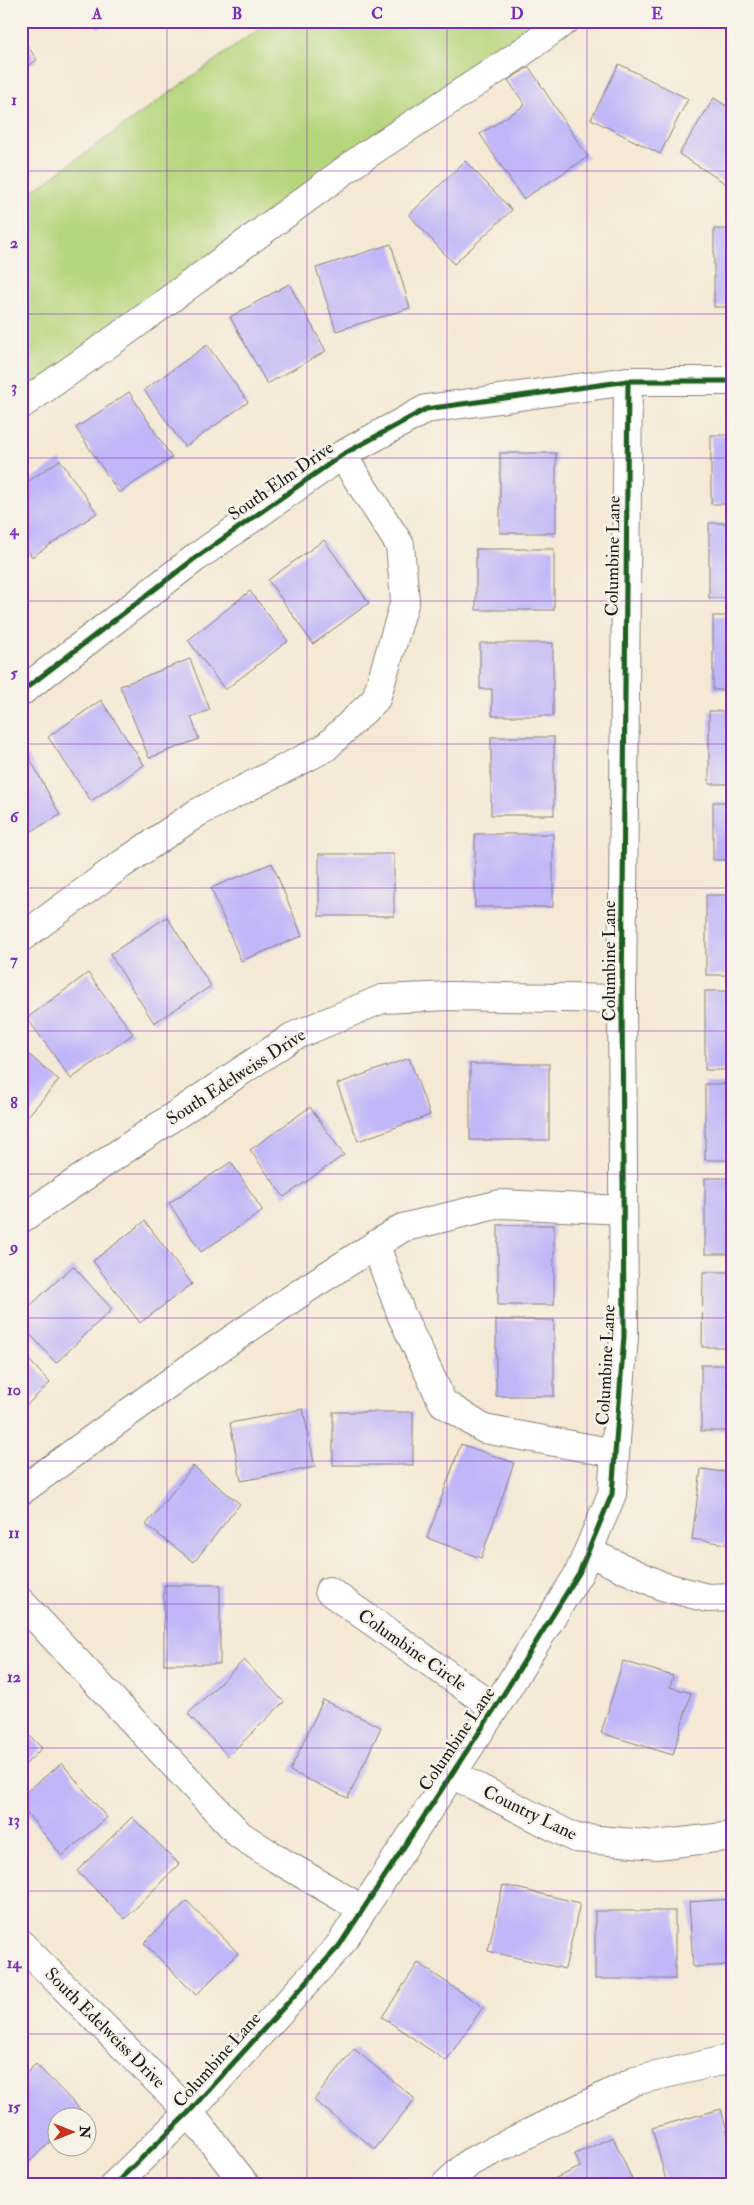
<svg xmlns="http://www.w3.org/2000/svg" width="754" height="2205" font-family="'IM FELL Double Pica',serif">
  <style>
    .green { fill: #b6d67d; stroke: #69794c }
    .building { fill: #c0b6f8 }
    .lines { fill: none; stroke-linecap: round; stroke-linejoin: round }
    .minor-casing { stroke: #888278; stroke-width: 30 }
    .minor { stroke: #fff; stroke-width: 28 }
    .cycleway-casing { stroke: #f7f3e8; stroke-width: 8 }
    .cycleway { stroke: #1b5e20; stroke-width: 5 }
    .grid { fill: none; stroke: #7b2cbf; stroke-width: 1; stroke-opacity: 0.55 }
    .labels { text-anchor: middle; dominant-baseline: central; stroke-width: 5; stroke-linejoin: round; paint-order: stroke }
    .street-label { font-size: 18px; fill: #1c1c1c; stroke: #f7f3e8 }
    .neatline { fill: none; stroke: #7b2cbf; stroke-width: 2 }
    .grid-label { font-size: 16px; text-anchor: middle; font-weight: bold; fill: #7b2cbf }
  </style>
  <rect width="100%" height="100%" fill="#f7f3e8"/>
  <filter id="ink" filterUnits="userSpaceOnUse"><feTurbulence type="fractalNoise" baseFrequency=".02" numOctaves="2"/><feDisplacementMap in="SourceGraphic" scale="10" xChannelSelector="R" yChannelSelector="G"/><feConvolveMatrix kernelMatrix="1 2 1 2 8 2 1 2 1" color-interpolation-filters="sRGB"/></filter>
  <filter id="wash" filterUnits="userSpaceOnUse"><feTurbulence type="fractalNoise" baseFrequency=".0096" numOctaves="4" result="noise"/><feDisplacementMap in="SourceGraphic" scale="20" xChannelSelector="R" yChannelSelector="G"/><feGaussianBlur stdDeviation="1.12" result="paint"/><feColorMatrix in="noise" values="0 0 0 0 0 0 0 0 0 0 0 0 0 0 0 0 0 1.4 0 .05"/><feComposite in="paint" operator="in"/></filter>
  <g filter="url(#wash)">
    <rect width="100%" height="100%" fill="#f5e9d5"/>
    <!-- green -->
    <path class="green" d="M270,21H562L21,398V199Z"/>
    <g id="blocks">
      <!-- building -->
      <g class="building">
        <path d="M93,21H112L98,29Z"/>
        <path d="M21,36L37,60L21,70Z"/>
        <path d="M619,64L688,99L660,154L591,119Z"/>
        <path d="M529,67L588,157L523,199L480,134L525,105L508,80Z"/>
        <path d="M714,98L733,110V188L679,154Z"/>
        <path d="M465,161L512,210L454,264L409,215Z"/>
        <rect x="714" y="229" width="19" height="78"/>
        <path d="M391,244L410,308L336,331L316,268Z"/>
        <path d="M289,284L326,351L267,384L230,317Z"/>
        <path d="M207,345L248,402L185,447L144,390Z"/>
        <path d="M129,392L172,458L119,493L76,428Z"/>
        <rect x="711" y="435" width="22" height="69"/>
        <rect x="500" y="453" width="56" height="80"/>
        <path d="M60,460L97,513L32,557L21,541V486Z"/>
        <rect x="709" y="523" width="24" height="75"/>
        <path d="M324,540L369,603L313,644L268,580Z"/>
        <rect x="476" y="549" width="78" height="61"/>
        <path d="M250,591L288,641L225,690L188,640Z"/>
        <rect x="713" y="616" width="20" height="74"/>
        <path d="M480,643H553V716H492V689H480Z"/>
        <path d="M190,659L210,710L191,717L199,739L149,758L120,686Z"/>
        <path d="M101,700L144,765L91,801L48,737Z"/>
        <rect x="709" y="711" width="24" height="73"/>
        <rect x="491" y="737" width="63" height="78"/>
        <path d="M28,755L60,815L21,837V758Z"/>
        <rect x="713" y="802" width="20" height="58"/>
        <rect x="475" y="834" width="78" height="73"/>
        <rect x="319" y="854" width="75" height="62"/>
        <path d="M272,863L302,936L241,961L211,888Z"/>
        <rect x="706" y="895" width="27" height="80"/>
        <path d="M167,917L211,986L154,1023L110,954Z"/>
        <path d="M88,973L133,1034L71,1079L27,1018Z"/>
        <rect x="705" y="991" width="28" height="79"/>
        <path d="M21,1048L59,1080L21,1124Z"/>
        <path d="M409,1058L430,1115L358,1141L337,1084Z"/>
        <rect x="470" y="1064" width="79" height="76"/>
        <rect x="705" y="1084" width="28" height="76"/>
        <path d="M310,1107L344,1155L284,1197L250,1150Z"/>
        <path d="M231,1162L263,1211L201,1252L169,1203Z"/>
        <rect x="705" y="1178" width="28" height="76"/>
        <path d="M145,1221L192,1284L140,1323L93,1261Z"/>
        <rect x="498" y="1225" width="56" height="80"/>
        <path d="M73,1266L112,1309L56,1363L21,1324V1314Z"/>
        <path d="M703,1272H733V1347H702Z"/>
        <rect x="496" y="1320" width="58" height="76"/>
        <path d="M21,1351L50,1383L21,1410Z"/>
        <rect x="701" y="1365" width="32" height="66"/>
        <path d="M303,1409L315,1467L241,1481L230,1423Z"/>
        <rect x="333" y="1412" width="80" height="53"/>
        <path d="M461,1444L514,1463L481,1558L427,1538Z"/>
        <path d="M193,1466L240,1504L194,1562L146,1525Z"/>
        <path d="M701,1469L733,1473V1545L692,1539Z"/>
        <rect x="164" y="1585" width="56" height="79"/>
        <path d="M244,1660L284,1702L228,1756L188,1714Z"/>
        <path d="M623,1661L673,1676L670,1687L691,1693L673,1755L601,1733Z"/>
        <path d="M727,1668H733V1707H731Z"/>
        <path d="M323,1700L381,1727L348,1798L290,1771Z"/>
        <path d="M21,1727L42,1748L21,1769Z"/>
        <path d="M62,1763L107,1818L62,1856L21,1806V1796Z"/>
        <path d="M132,1817L179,1864L125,1919L77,1871Z"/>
        <path d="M503,1885L580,1903L565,1969L488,1951Z"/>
        <path d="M733,1899V1965L693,1967L689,1902Z"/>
        <path d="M187,1901L238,1953L196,1995L144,1943Z"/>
        <rect x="595" y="1911" width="80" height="68"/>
        <path d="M418,1963L483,2007L446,2061L382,2017Z"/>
        <path d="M354,2049L415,2099L375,2149L314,2100Z"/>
        <path d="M36,2064L81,2110L74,2118H58V2134L24,2167L21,2164V2078Z"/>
        <path d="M721,2109L733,2152V2184H667L652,2128Z"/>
        <path d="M613,2137L634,2184H543L580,2167L575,2154Z"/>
      </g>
    </g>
  </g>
  <g filter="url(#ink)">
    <use href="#blocks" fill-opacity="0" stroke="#888278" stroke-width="1"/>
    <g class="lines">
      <defs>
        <g id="minor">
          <path d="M21,405L128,330L363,157L517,56L565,21"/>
          <path d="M21,692L194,559L342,455L426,409L628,381H733"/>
          <path d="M21,938L122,864L197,813L325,748L376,699L405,601L400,545L342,455"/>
          <path d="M21,1219L292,1037L382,999L450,996L622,999"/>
          <path d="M376,1246L401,1314L443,1403L484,1429L615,1453"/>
          <path d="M21,1491L190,1368L309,1287L402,1228L500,1204L623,1210"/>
          <path d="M588,1552L662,1586L707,1598L733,1597"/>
          <path d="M329,1591L495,1708"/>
          <path d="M21,1602L240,1835L277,1859L362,1909"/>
          <path d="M450,1773L575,1838L656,1845L733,1836"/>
          <path d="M21,1944L189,2112L245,2184"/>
          <path d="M115,2184L189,2112L339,1946L495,1708L579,1573L612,1494L624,1336L622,999L628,381"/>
          <path d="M446,2184L470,2162L635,2081L733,2058"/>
        </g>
      </defs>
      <!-- minor casing -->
      <use href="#minor" class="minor-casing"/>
      <!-- minor -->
      <use href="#minor" class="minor"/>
      <defs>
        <g id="cycleway">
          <path d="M21,692L194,559L342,455L426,409L628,381H733"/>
          <path d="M115,2184L189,2112L339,1946L495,1708L579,1573L612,1494L624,1336L622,999L628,381"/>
        </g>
      </defs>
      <!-- cycleway casing -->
      <use href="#cycleway" class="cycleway-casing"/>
      <!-- cycleway -->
      <use href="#cycleway" class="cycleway"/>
    </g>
  </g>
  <!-- grid -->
  <path class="grid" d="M167,21V2184M307,21V2184M447,21V2184M587,21V2184M21,171H733M21,314H733M21,458H733M21,601H733M21,744H733M21,888H733M21,1031H733M21,1174H733M21,1318H733M21,1461H733M21,1604H733M21,1748H733M21,1891H733M21,2034H733"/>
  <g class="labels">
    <!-- street labels -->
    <g class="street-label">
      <text transform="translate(281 481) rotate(-35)">South Elm Drive</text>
      <text transform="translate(613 556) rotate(-89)">Columbine Lane</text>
      <text transform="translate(609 961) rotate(-90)">Columbine Lane</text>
      <text transform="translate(236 1077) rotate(-33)">South Edelweiss Drive</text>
      <text transform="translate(606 1365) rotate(-87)">Columbine Lane</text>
      <text transform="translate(412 1650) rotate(35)">Columbine Circle</text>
      <text transform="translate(457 1739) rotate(-56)">Columbine Lane</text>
      <text transform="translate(530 1813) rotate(26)">Country Lane</text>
      <text transform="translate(105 2028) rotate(45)">South Edelweiss Drive</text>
      <text transform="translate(217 2060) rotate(-48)">Columbine Lane</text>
    </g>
  </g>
  <!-- margin -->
  <rect width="754" height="2205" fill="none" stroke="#f7f3e8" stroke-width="55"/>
  <!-- north arrow -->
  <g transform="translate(72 2132) rotate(90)"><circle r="24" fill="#f7f3e8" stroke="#9f9d96"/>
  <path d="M0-4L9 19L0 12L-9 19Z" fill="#c8321e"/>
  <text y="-8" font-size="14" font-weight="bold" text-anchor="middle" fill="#1c1c1c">N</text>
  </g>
  <rect x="28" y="28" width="698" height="2150" class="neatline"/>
  <g class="grid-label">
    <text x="97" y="19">A</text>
    <text x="237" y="19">B</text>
    <text x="377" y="19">C</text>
    <text x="517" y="19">D</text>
    <text x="657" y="19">E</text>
    <text x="14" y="105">1</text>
    <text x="14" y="248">2</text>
    <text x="14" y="392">3</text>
    <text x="14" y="535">4</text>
    <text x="14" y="678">5</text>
    <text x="14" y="822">6</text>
    <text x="14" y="965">7</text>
    <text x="14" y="1108">8</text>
    <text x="14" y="1252">9</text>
    <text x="14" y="1395">10</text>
    <text x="14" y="1538">11</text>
    <text x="14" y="1682">12</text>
    <text x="14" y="1825">13</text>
    <text x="14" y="1968">14</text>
    <text x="14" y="2112">15</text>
  </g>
</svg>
